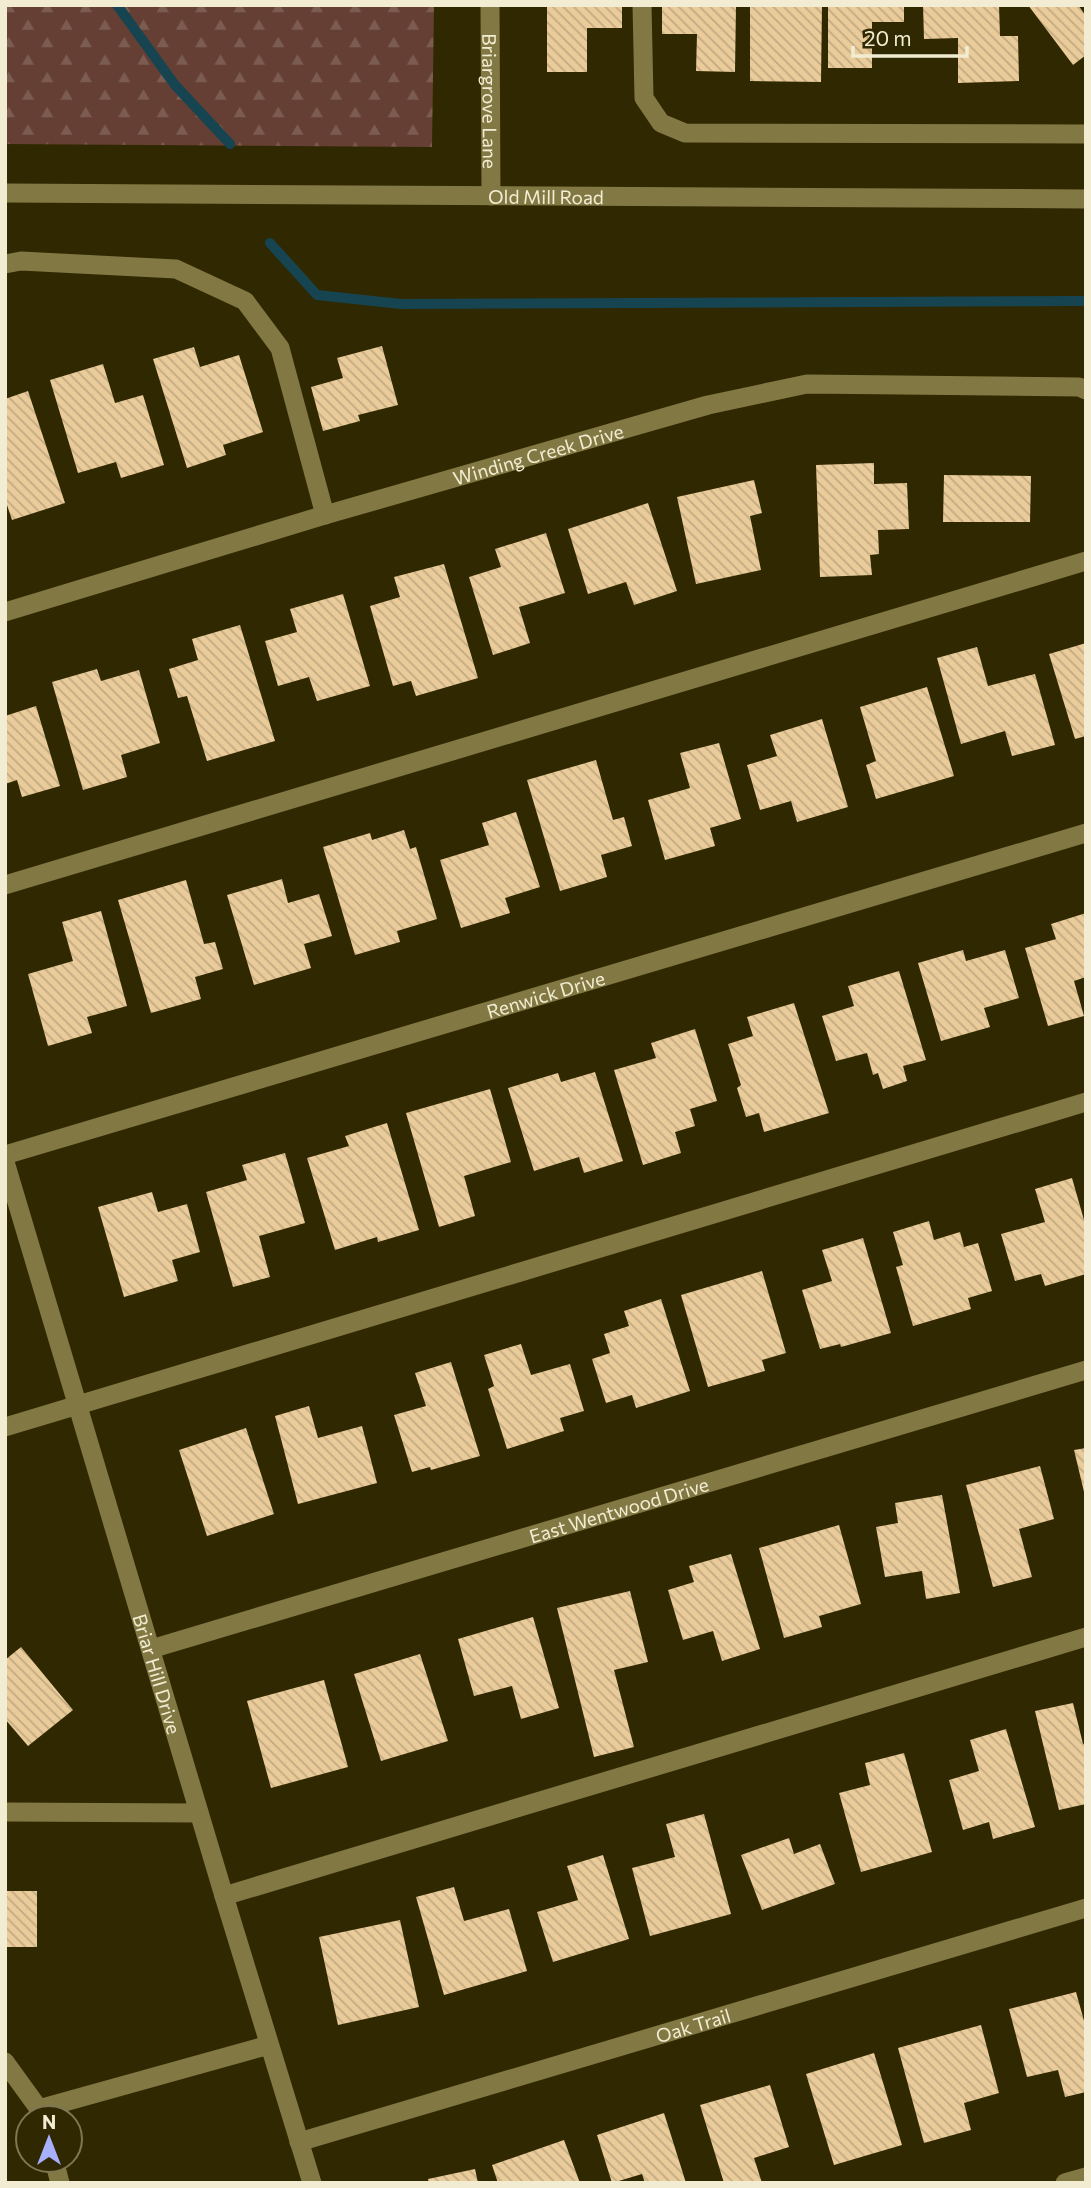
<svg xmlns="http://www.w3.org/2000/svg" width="1091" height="2188" font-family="Commissioner,sans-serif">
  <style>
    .forest { fill: url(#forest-firs) }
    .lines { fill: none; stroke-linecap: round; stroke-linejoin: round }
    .stream { stroke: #164551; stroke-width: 10 }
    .building { fill: url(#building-back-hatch) }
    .service { stroke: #827844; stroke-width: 19 }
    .minor { stroke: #827844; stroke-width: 19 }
    .tertiary { stroke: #827844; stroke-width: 19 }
    .labels { text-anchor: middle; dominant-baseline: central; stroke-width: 7; stroke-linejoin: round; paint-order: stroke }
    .street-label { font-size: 19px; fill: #f2edd2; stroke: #302800 }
  </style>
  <defs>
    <pattern id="forest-firs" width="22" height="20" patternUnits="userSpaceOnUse" patternTransform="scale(1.75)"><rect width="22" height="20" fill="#653f33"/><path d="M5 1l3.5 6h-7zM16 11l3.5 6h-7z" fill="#7c5b50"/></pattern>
    <pattern id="building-back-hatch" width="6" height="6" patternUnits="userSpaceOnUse" patternTransform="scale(1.75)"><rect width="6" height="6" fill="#eacb9a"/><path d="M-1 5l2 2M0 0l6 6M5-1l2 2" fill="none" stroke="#c2aa83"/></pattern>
  </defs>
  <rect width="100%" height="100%" fill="#302800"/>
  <!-- forest -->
  <path class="forest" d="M5,5H434L432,147L5,144Z"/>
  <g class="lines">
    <!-- stream -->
    <g class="stream">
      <path d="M117,5L175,85L230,144"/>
      <path d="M270,243L317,295L401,304L1086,301"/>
    </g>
  </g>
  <!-- building -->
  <g class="building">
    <path d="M547,5H622V28H587V72H547Z"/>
    <path d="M662,5H736L735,72L696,71L697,34H662Z"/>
    <path d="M750,5H822L821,82L750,81Z"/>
    <path d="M828,5H904V22H872V68H828Z"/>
    <path d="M923,5H999L1000,36H1018L1019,81L958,83V38L924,39Z"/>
    <path d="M1028,5H1078L1086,16V55L1073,65Z"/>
    <path d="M382,346L398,405L358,415L360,421L323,431L311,387L343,378L337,358Z"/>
    <path d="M194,347L200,367L239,355L263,432L223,445L226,455L187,468L153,359Z"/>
    <path d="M103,364L115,403L143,395L164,465L121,478L116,462L78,473L50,380Z"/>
    <path d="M28,391L65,503L12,520L5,499V399Z"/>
    <path d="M874,463V484L907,483L909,529L878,530L879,554L870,555L872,575L820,577L816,465Z"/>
    <path d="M944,475L1031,476L1030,522H943Z"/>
    <path d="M754,480L762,513L750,516L761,570L696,584L677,497Z"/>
    <path d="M648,503L677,591L634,605L626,582L588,594L568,529Z"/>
    <path d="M546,533L565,593L519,607L530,643L493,655L469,577L501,567L495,549Z"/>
    <path d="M444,564L478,678L416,696L411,681L393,686L370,606L400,597L394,577Z"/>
    <path d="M343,594L370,686L317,701L309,677L278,686L265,641L297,632L290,609Z"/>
    <path d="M240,625L275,741L207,761L187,696L178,698L169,669L198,660L192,639Z"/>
    <path d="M1086,643V736L1075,739L1049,654Z"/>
    <path d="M977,647L988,686L1035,674L1055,745L1012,756L1005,731L961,744L937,658Z"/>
    <path d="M97,669L101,681L139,670L160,743L121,755L127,777L83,790L52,682Z"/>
    <path d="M927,687L954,776L876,799L866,765L876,761L860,707Z"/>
    <path d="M36,706L60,786L22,797L17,780L5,784V716Z"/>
    <path d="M822,719L848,807L797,822L791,801L760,810L747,765L777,756L770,735Z"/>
    <path d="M719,743L741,819L710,828L715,846L665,860L648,800L690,788L680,753Z"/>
    <path d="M596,760L613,820L624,817L632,846L601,855L607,877L560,891L527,780Z"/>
    <path d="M516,812L540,887L505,898L510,913L461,928L440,860L489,845L482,823Z"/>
    <path d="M404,830L410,849L416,847L437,919L397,931L400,942L355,955L323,847L370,833L372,840Z"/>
    <path d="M282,879L288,903L319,894L332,936L304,944L311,968L254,985L227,895Z"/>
    <path d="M186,880L204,944L215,942L223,969L195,977L201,999L151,1013L118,900Z"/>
    <path d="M101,911L127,1006L87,1017L92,1033L48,1046L28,974L73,961L62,922Z"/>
    <path d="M1086,913V977L1074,981L1084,1016L1048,1026L1025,948L1056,939L1051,924Z"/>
    <path d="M963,950L966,961L1005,950L1019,998L984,1008L990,1027L941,1041L918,963Z"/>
    <path d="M899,971L926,1060L903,1066L907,1081L883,1089L878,1073L873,1075L867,1053L836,1061L822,1016L854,1006L848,986Z"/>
    <path d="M794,1003L829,1113L764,1132L759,1113L746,1117L737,1088L741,1085L728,1044L753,1036L747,1017Z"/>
    <path d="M695,1029L717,1101L690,1109L695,1126L675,1132L681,1153L643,1165L614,1070L656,1058L651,1043Z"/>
    <path d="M595,1072L623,1161L584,1173L579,1157L534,1171L508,1088L558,1073L561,1082Z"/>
    <path d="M490,1089L511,1162L464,1176L475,1216L439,1227L406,1113Z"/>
    <path d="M387,1123L419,1230L378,1242L377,1237L335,1250L307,1158L349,1146L345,1136Z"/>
    <path d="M285,1153L305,1223L259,1236L270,1277L233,1287L206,1192L247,1180L242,1165Z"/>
    <path d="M1072,1178L1086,1227V1274L1045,1286L1041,1274L1015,1281L1001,1234L1045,1222L1035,1189Z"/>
    <path d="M152,1192L158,1212L187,1204L200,1252L172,1260L178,1281L124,1297L98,1207Z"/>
    <path d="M929,1221L934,1240L960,1232L964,1247L978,1243L992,1291L968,1298L971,1309L913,1326L896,1267L903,1265L893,1232Z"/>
    <path d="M863,1238L891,1333L841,1347L840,1344L820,1349L802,1290L832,1281L822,1250Z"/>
    <path d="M762,1271L786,1353L762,1360L765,1371L708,1387L681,1295Z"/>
    <path d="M661,1299L690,1391L636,1408L632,1395L606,1403L592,1359L610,1353L604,1334L629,1326L624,1311Z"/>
    <path d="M521,1344L531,1375L570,1364L584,1411L560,1418L564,1431L507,1449L488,1389L494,1386L484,1355Z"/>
    <path d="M451,1362L480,1456L431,1470L430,1467L412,1472L394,1415L426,1406L415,1373Z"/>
    <path d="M309,1406L318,1438L362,1426L377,1483L298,1504L275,1416Z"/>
    <path d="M246,1428L274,1514L207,1536L179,1450Z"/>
    <path d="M1086,1448V1496H1085L1074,1450Z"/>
    <path d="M1040,1466L1054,1519L1019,1529L1032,1577L993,1587L966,1485Z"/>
    <path d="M942,1495L960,1593L926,1599L922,1571L885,1577L876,1527L898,1523L895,1503Z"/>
    <path d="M839,1525L861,1604L819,1616L822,1627L784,1638L759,1548Z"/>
    <path d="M731,1554L760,1649L722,1661L713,1631L683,1640L668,1590L694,1582L689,1566Z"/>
    <path d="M630,1591L648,1662L614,1670L634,1747L594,1757L557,1608Z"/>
    <path d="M533,1617L559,1708L521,1719L512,1686L474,1696L458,1639Z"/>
    <path d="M21,1647L73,1710L28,1746L5,1719V1660Z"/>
    <path d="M420,1654L448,1741L381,1761L354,1674Z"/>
    <path d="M324,1680L348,1767L271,1788L247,1701Z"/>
    <path d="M1073,1703L1083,1744L1086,1743V1804L1059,1810L1035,1711Z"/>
    <path d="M1006,1729L1035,1827L993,1839L989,1822L963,1830L949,1780L979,1771L970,1740Z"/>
    <path d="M904,1753L932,1852L861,1872L839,1793L870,1785L865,1763Z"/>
    <path d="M704,1814L731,1914L650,1936L632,1868L675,1857L666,1824Z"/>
    <path d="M789,1838L794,1854L820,1844L835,1884L762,1910L741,1855Z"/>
    <path d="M603,1855L629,1939L553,1962L537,1912L578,1900L567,1866Z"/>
    <path d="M454,1887L464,1921L509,1909L527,1971L444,1995L416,1897Z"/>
    <rect x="5" y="1891" width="32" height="56"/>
    <path d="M400,1920L419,2007L338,2025L319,1937Z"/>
    <path d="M1076,1992L1086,2028V2092L1065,2097L1058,2070L1027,2077L1009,2009Z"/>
    <path d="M981,2025L999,2093L964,2103L971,2130L924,2143L898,2048Z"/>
    <path d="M874,2053L902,2145L834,2165L806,2074Z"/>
    <path d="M770,2085L789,2147L754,2158L762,2183H724L700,2105Z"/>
    <path d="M664,2113L686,2183H645L642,2174L612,2183L597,2135Z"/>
    <path d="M564,2140L580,2183H498L492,2165Z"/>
    <path d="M475,2169L478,2183H429L428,2179Z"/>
  </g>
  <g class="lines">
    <!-- service -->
    <g class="service">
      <path d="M642,5L644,98L661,123L685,133L1086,134"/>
      <path d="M5,264L21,261L176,269L245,301L280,348L325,515"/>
      <path d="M5,885L1086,561"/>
      <path d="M5,1427L1086,1102"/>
      <path d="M224,1896L1086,1637"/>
      <path d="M5,2062L39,2109L269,2045"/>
      <path d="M54,2160L60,2183"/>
      <path d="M1065,2183L1086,2177"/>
    </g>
    <!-- minor -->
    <g class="minor">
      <path id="s1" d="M5,612L325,515L708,405L807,384L1079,387L1086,390"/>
      <path id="s2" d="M5,1155L1086,833"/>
      <path id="s3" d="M5,1162L224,1896L312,2183"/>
      <path id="s4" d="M151,1649L1086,1370"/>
      <path d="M5,1812L199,1813"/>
      <path id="s5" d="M299,2142L1086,1908"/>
    </g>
    <!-- tertiary -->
    <g class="tertiary">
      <path id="s6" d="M490,5L491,196"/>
      <path id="s7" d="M5,193L1086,199"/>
    </g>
  </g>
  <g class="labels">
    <!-- street labels -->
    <g class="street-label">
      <text stroke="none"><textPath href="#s6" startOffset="96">Briargrove Lane</textPath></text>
      <text stroke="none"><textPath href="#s7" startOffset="541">Old Mill Road</textPath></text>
      <text stroke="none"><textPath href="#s1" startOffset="556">Winding Creek Drive</textPath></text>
      <text stroke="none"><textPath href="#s2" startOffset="564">Renwick Drive</textPath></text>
      <text stroke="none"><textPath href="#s4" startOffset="488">East Wentwood Drive</textPath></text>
      <text stroke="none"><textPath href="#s3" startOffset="534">Briar Hill Drive</textPath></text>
      <text stroke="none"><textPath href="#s5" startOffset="411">Oak Trail</textPath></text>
    </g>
  </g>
  <!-- border -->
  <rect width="1091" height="2188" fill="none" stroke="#f2edd2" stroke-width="14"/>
  <!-- north arrow -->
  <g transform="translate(49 2139)"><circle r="33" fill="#302800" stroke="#7e7754" stroke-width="2"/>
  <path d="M0-5L12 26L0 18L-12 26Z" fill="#a8b0fc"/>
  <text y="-10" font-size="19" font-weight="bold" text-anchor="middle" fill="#f2edd2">N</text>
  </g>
  <!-- scale -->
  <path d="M853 46v10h114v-10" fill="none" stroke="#f2edd2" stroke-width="3.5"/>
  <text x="864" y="46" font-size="21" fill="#f2edd2" stroke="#302800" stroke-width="5" paint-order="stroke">20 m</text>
</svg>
